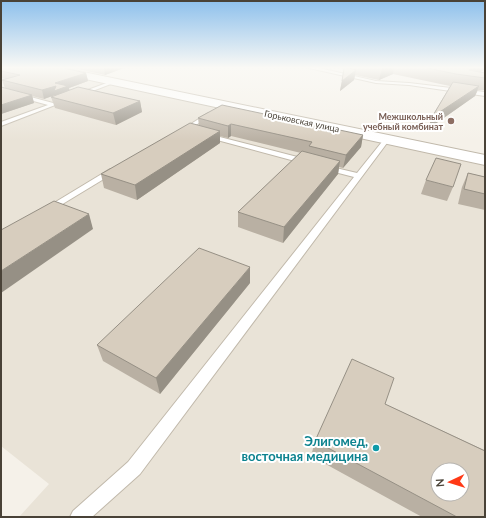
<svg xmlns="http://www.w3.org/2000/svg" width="486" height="518" font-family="Lato,sans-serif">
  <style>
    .residential { fill: #e9e3d7; fill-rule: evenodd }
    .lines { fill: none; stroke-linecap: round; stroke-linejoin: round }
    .service-casing { stroke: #c1b9ab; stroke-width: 2 }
    .tertiary-casing { stroke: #c1b9ab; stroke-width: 2 }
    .service { fill: #fff; fill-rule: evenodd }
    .tertiary { fill: #fff; fill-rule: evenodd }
    .wall { fill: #b9b0a3 }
    .shaded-wall { fill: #969085 }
    .building { fill: #d7cdbe; stroke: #969085; fill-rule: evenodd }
    .education-dot { fill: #8d6e63; stroke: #fff; stroke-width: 1.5 }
    .culture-dot { fill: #0f9aa8; stroke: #fff; stroke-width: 1.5 }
    .labels { text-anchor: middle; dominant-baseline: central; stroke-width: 4; stroke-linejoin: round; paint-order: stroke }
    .far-education-label { font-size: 9px; font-weight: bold; fill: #785e54; stroke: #fff; text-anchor: end }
    .far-street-label { font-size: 9px; fill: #494237; stroke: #fff }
    .near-culture-label { font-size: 13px; font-weight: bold; fill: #0d838f; stroke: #fff; text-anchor: end }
  </style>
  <rect width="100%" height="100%" fill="#f5f1e9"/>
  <path class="residential" d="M1,68H48L485,160V517H19L49,484L1,446ZM438,470H462V494H438Z"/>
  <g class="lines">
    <g class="service-casing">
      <g id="service">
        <polygon points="309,68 319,68 376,81 409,83 485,92 485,96 409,85 376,83"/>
        <polygon points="112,81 116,82 82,95 77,94"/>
        <polygon points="1,89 53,103 65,98 68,100 1,126 1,122 48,105 1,92"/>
        <polygon points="208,113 213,114 185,132 180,131"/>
        <polygon points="208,134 309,160 310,162 306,164 206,137 206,135"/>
        <polygon points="385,138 390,139 140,474 92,517 70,517 73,511 128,462 354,177 323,169 323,165 357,173"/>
        <polygon points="110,169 116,169 117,171 51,211 48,212 44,209"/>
      </g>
    </g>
    <g class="tertiary-casing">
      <polygon id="tertiary" points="43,68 64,68 485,155 485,165 48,71"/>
    </g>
    <use href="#service" class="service"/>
    <use href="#tertiary" class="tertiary"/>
  </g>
  <g class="wall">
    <polygon points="1,68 86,73 88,81 69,88 69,90 140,101 142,112 116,125 55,108 51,97 55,95 44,99 32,96 34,103 1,114 1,87 5,88 2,80 5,79 1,78"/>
    <polygon points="73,68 124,68 105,75"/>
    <polygon points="344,68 485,68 485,69 480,72 485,73 485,90 478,90 475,96 428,129 432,117 450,86 393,74 379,80 355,75 354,80 340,91"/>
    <polygon points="198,118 363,135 361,147 343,168 339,167 338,174 283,243 238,227 238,212 301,153 231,136 228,138 220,136 220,143 137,200 104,188 101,174 199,126"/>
    <polygon points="468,173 485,177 485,210 458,204 462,187"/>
    <polygon points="426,180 453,187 447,201 421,194"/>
    <polygon points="250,283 160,394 103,361 97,345"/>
    <polygon points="385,404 484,450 485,440 485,517 422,517 311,456 315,441"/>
  </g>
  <g class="shaded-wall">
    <polygon points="104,68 124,68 105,75"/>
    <polygon points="382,68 394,68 393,74 379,80"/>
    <polygon points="472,68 485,68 485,69 474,76 469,70"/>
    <polygon points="356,70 354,80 340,91 342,81"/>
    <polygon points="86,73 88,81 69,88 71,95 56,99 55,95 44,99 42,90 55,83"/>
    <polygon points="479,86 475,96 428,129 432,117"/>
    <polygon points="32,95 34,103 1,114 1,105"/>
    <polygon points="140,101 142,112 116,125 113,113"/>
    <polygon points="231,124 231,136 228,138 228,126"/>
    <polygon points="220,131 220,143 137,200 135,185"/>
    <polygon points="363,135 361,147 343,168 346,155"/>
    <polygon points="340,161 338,174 283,243 284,227"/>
    <polygon points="89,214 93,229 1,293 1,271"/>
    <polygon points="250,267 250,283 160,394 156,378"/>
  </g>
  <g class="building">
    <polygon points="1,68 64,68 86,73 55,83 68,86 54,91 56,86 42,90 2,80 20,75 1,71"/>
    <polygon points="344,68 349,68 356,70 342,81"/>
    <polygon points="427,68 472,68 469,70 485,73 485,78 456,74"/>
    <polygon points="453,82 479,86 432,117"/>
    <polygon points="1,87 32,95 1,105"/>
    <polygon points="78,87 140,101 113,113 51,97"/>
    <polygon points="222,105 363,135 346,155 309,146 312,142 231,124 228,126 198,118"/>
    <polygon points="190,123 220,131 135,185 101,174"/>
    <polygon points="302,151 340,161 284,227 238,212"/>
    <polygon points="436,158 461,164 453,187 426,180"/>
    <polygon points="468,173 485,177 485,194 464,189"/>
    <polygon points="54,201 89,214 1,271 1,230"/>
    <polygon points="199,248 250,267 156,378 97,345"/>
    <path d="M352,359L394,378L385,404L485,451V517H457L315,441ZM438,470H462V494H438Z"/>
  </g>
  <linearGradient id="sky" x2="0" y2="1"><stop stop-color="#8dc0ec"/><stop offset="0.48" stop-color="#faf9f5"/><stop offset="1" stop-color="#faf9f5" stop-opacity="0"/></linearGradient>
  <rect width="486" height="141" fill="url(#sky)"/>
  <circle class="education-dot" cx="451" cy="121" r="4"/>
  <circle class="culture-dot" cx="376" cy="448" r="4"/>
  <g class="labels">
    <g class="far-education-label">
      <text x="443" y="116">Межшкольный<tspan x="443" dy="10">учебный комбинат</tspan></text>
    </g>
    <g class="far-street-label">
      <text transform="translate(302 121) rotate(12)">Горьковская улица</text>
    </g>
    <g class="near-culture-label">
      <text x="368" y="441">Элигомед,<tspan x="368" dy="15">восточная медицина</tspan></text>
    </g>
  </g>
  <rect width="486" height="518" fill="none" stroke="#494237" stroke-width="4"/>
  <g transform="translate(450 482) rotate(266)"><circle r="19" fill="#ffffff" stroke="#b6b3af"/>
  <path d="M0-3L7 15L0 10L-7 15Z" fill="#ff3916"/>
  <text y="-6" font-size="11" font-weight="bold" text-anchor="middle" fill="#494237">N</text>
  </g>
</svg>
